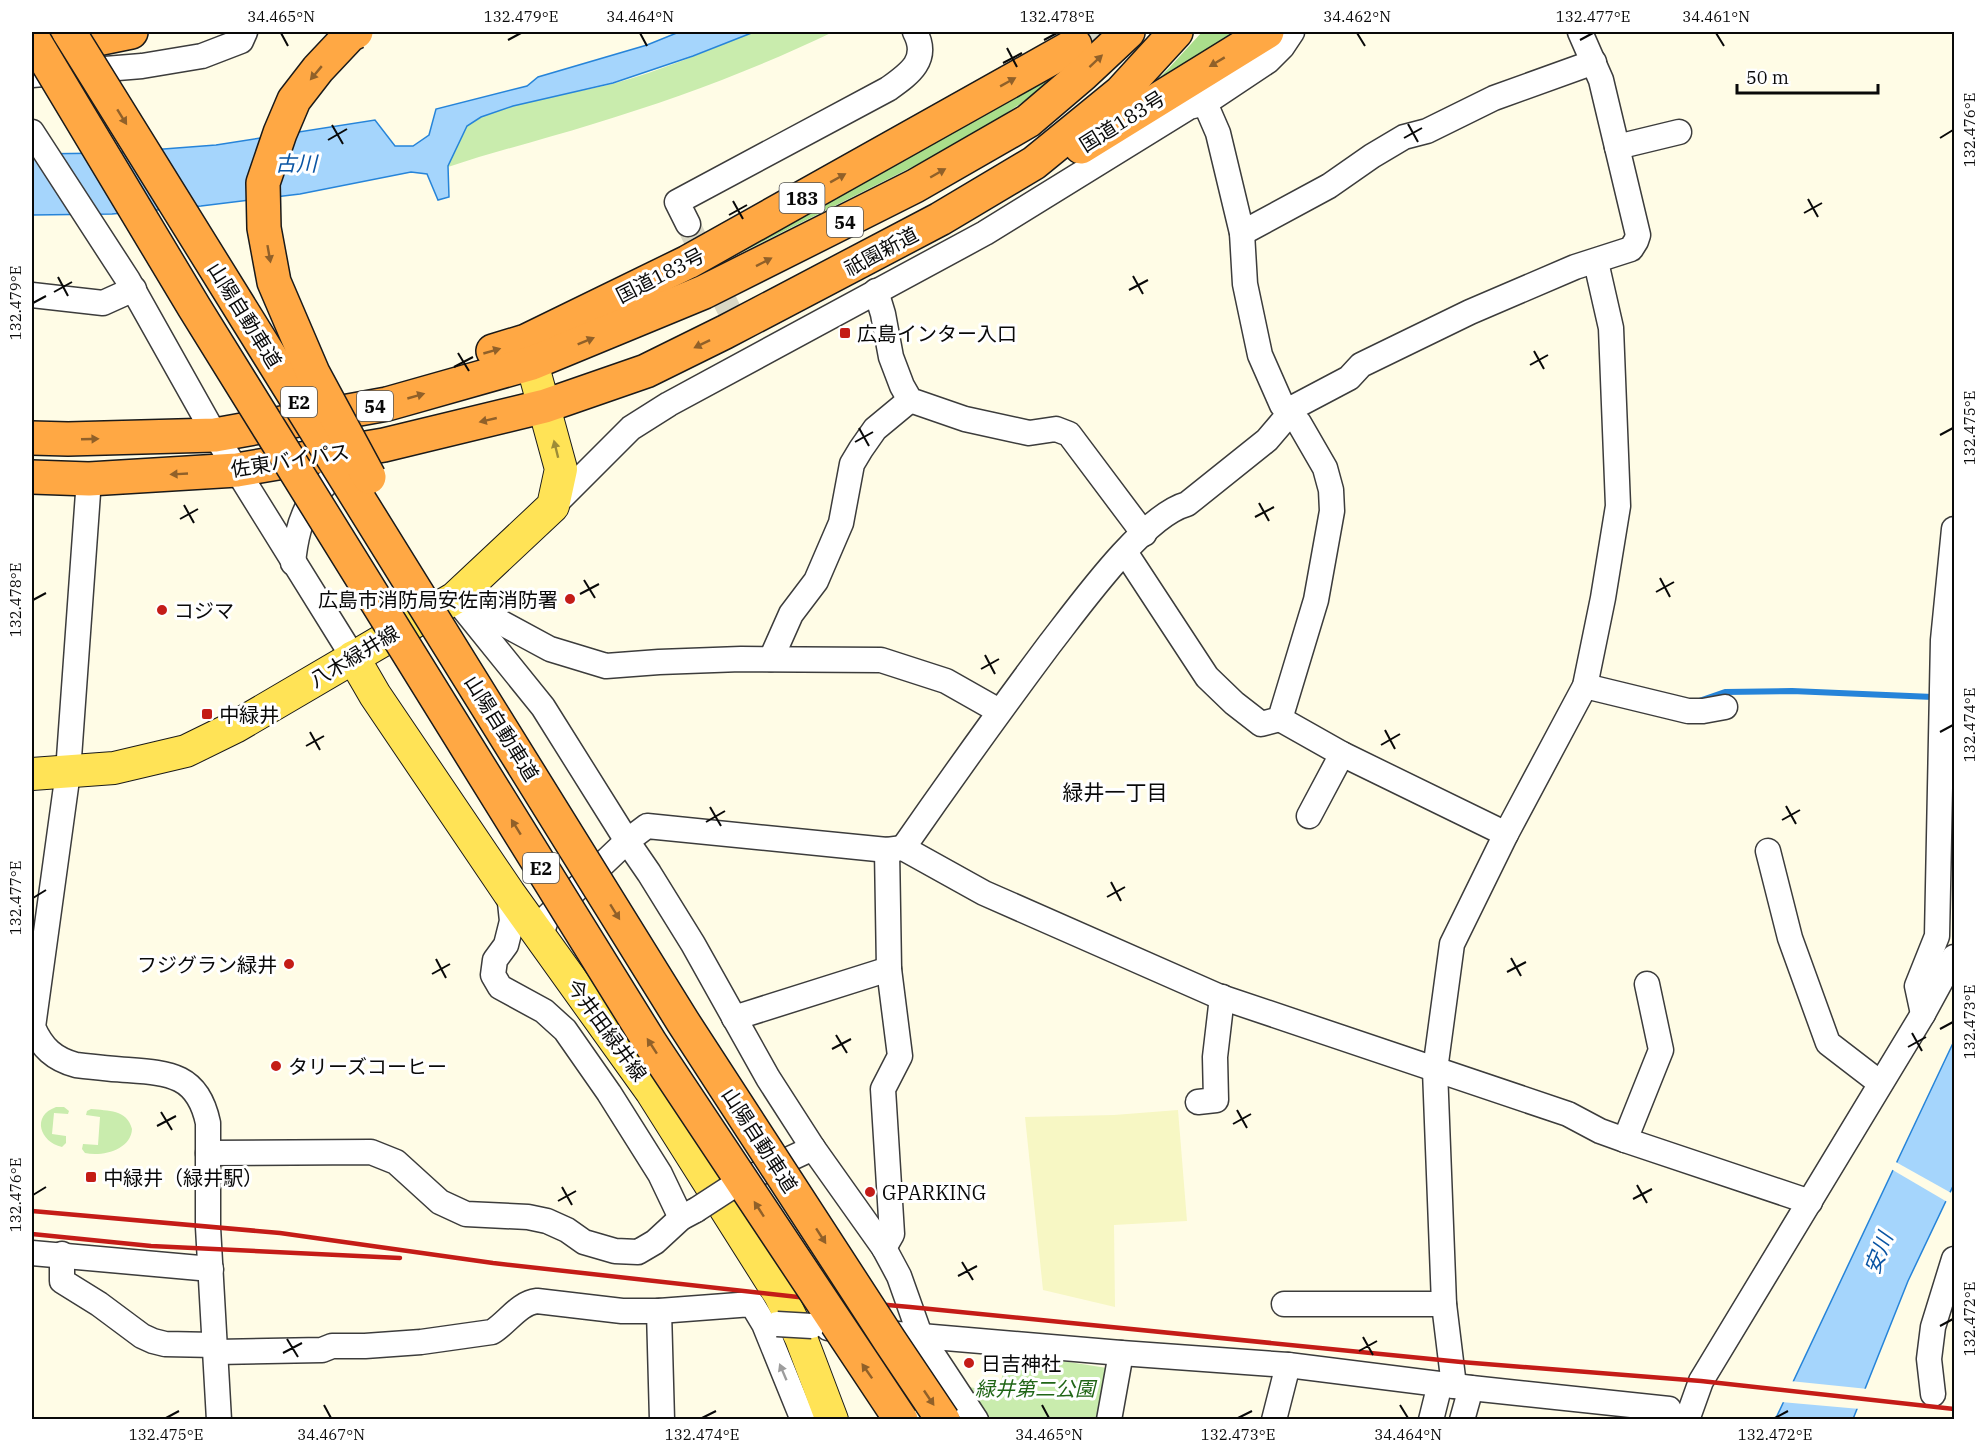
<svg xmlns="http://www.w3.org/2000/svg" width="1986" height="1451" font-family="'IBM Plex Serif','Noto Sans JP',serif">
  <style>
    .farmland { fill: #f7f7c4 }
    .green { fill: #c9ecad }
    .forest { fill: #aade8b }
    .water { fill: #a5d5fc; stroke: #2684d9; stroke-width: 1.5 }
    .pier { fill: #fffce6 }
    .lines { fill: none; stroke-linecap: round; stroke-linejoin: round }
    .stream { stroke: #2684d9; stroke-width: 6 }
    .minor-tunnel { stroke: #dad8c5; stroke-width: 24; stroke-dasharray: 24 12; stroke-linecap: butt }
    .highway-tunnel { stroke: #dad8c5; stroke-width: 33; stroke-dasharray: 33 16; stroke-linecap: butt }
    .minor-casing { stroke: #3c3c3c; stroke-width: 27 }
    .major-casing { stroke: #1a1a1a; stroke-width: 34 }
    .highway-casing { stroke: #1a1a1a; stroke-width: 36 }
    .minor { stroke: #fff; stroke-width: 24 }
    .major { stroke: #ffe356; stroke-width: 32 }
    .highway { stroke: #ffa844; stroke-width: 33 }
    .rail { stroke: #c41c17; stroke-width: 4.5 }
    .minor-bridge-casing { stroke: #3c3c3c; stroke-width: 27; stroke-linecap: butt }
    .highway-bridge-casing { stroke: #1a1a1a; stroke-width: 36; stroke-linecap: butt }
    .minor-bridge { stroke: #fff; stroke-width: 24 }
    .highway-bridge { stroke: #ffa844; stroke-width: 33 }
    .oneway { fill: #906029 }
    .oneway2 { fill: #9d8c37 }
    .oneway3 { fill: #9d9d9d }
    .ticks { fill: none; stroke: #090909; stroke-width: 2 }
    .poi-dot { fill: #c41c17; stroke: #fff; stroke-width: 2 }
    .labels { text-anchor: middle; dominant-baseline: central; stroke-width: 6; stroke-linejoin: round; paint-order: stroke }
    .shield { fill: #fff; stroke: #535353; stroke-width: 1.5 }
    .shield-label { font-size: 18px; font-weight: bold; fill: #090909 }
    .street-label { font-size: 20px; fill: #090909; stroke: #fff }
    .poi-label { font-size: 20px; fill: #090909; stroke: #fff; text-anchor: start }
    .park-label { font-size: 20px; font-style: italic; fill: #206516; stroke: #fff }
    .water-label { font-size: 21px; font-style: italic; fill: #0a55a4; stroke: #fff }
    .neighbourhood-label { font-size: 21px; fill: #090909; stroke: #fff }
    .neatline { fill: none; stroke: #090909; stroke-width: 2 }
    .ticks-label { font-size: 15px; text-anchor: middle; fill: #090909 }
  </style>
  <rect width="100%" height="100%" fill="#fffce6"/>
  <polygon class="farmland" points="1178,1110 1187,1221 1114,1225 1115,1307 1043,1290 1025,1117 1114,1115"/>
  <g class="green">
    <path d="M754,32H833C756,69 675,99 593,124C545,139 496,151 448,167C453,156 460,133 468,125C488,105 581,92 612,84C661,71 708,50 754,32Z"/>
    <path d="M56,1107H64L69,1111L68,1114L54,1113L52,1134L66,1136V1143L62,1147C40,1142 31,1116 56,1107Z"/>
    <path d="M91,1109C108,1111 127,1109 132,1129C131,1150 102,1157 85,1153L82,1149L83,1144L98,1145L100,1117L86,1115L87,1111Z"/>
    <polygon points="1005,1352 1107,1368 1098,1419 982,1419 959,1385 1000,1393"/>
  </g>
  <g class="forest">
    <polygon points="1202,32 1241,32 1142,95 1169,68"/>
    <path d="M1073,63C1035,96 993,123 950,148L663,292Z"/>
  </g>
  <g class="water">
    <polygon points="679,32 754,32 693,56 613,83 513,106 481,117 467,126 448,166 449,197 438,200 427,174 411,172 300,194 201,206 112,214 32,215 32,154 111,153 216,145 375,120 395,146 413,146 429,135 436,109 527,86 538,77 647,45"/>
    <polygon points="1954,1041 1954,1184 1908,1281 1853,1419 1775,1420"/>
  </g>
  <g class="pier">
    <polygon points="1894,1161 1953,1194 1949,1203 1891,1169"/>
    <polygon points="1790,1381 1868,1389 1860,1409 1781,1402"/>
  </g>
  <g class="lines">
    <polyline class="stream" points="1699,701 1725,692 1792,691 1933,697 1934,694"/>
    <polyline class="minor-tunnel" points="688,224 744,341"/>
    <polyline class="highway-tunnel" points="1075,45 1103,32"/>
    <g class="minor-casing">
      <g id="minor">
        <polyline points="32,75 142,66 202,56 241,41 245,32"/>
        <polyline points="32,132 128,280 215,435 353,657"/>
        <polyline points="1617,147 1679,132"/>
        <path d="M688,224L677,202L888,89C909,74 930,60 915,32"/>
        <polyline points="1242,233 1329,186 1372,156 1404,137 1427,131 1494,98 1594,62"/>
        <polyline points="876,291 883,314 891,357 902,386 910,400 965,419 1029,433 1056,429 1069,434 1144,534"/>
        <polyline points="32,295 103,303 134,289"/>
        <path d="M89,479L68,772L33,1027C42,1048 54,1059 76,1065C93,1067 110,1069 128,1070C170,1073 198,1075 208,1123V1227L219,1420"/>
        <polyline points="553,506 631,428 669,404 985,233 1189,107 1205,103 1268,61 1282,47 1292,32"/>
        <polyline points="1125,552 1207,677 1234,703 1261,724 1280,719 1316,600 1332,511 1331,490 1325,468 1299,423 1282,405 1260,355 1245,284 1242,233 1218,133 1205,103"/>
        <path d="M293,563C298,512 311,492 352,462"/>
        <polyline points="455,598 543,707 627,841 649,873 693,944 768,1078 813,1148 884,1248 899,1276 920,1335 976,1420"/>
        <polyline points="465,603 550,649 606,666 659,662 741,659 881,660 946,681 999,711"/>
        <polyline points="771,659 791,614 816,581 841,523 852,464 861,449 875,429 910,400"/>
        <polyline points="1585,686 1688,711 1703,711 1725,707"/>
        <polyline points="1280,719 1342,754 1506,834"/>
        <polyline points="1309,816 1342,754"/>
        <path d="M903,848C951,779 999,712 1049,645C1078,608 1143,516 1187,504L1267,440L1296,406L1349,378L1361,365L1470,312L1575,267L1631,249L1636,241L1638,235L1601,80L1580,32"/>
        <polyline points="1768,851 1790,938 1828,1043 1880,1083"/>
        <polyline points="509,893 512,921 506,945 495,960 493,975 500,987 544,1011 565,1030 609,1093 660,1174 681,1218"/>
        <polyline points="540,938 547,917 627,841 647,826 887,850 903,848 984,893 1218,996 1568,1114 1600,1131 1625,1140 1810,1202"/>
        <polyline points="1923,1014 1917,986 1937,936 1943,640 1954,529"/>
        <polyline points="734,1018 889,969"/>
        <polyline points="1198,1102 1216,1100 1215,1057 1222,997"/>
        <polyline points="1625,1140 1661,1050 1647,984"/>
        <polyline points="208,1153 371,1152 396,1162 440,1202 466,1214 528,1217 547,1221 567,1230 584,1242 615,1251 638,1252 655,1242 681,1218 696,1210"/>
        <polyline points="736,1184 813,1148"/>
        <polyline points="884,1248 892,1234 883,1089 900,1056 889,969 887,850"/>
        <polyline points="32,1253 211,1269"/>
        <polyline points="62,1254 62,1281 99,1304 142,1336 153,1341 165,1344 215,1345"/>
        <polyline points="1284,1304 1444,1304"/>
        <polyline points="659,1311 662,1420"/>
        <polyline points="828,1328 1121,1353 1288,1365 1471,1388 1669,1409 1665,1420"/>
        <path d="M216,1352L322,1350L332,1346H365L421,1342L492,1332C507,1323 519,1303 537,1301L622,1311H659L752,1304L764,1324L803,1420"/>
        <polyline points="1454,1386 1444,1304 1435,1070 1452,944 1506,834 1585,686 1603,598 1618,506 1611,328 1596,262"/>
        <polyline points="1933,1394 1929,1359 1933,1327 1954,1259"/>
        <polyline points="1109,1420 1121,1353"/>
        <polyline points="1274,1420 1288,1365"/>
        <polyline points="1431,1420 1440,1384"/>
        <polyline points="1462,1420 1471,1388"/>
        <polyline points="1687,1420 1701,1381 1923,1014 1954,957"/>
      </g>
    </g>
    <g class="major-casing">
      <g id="major">
        <polyline points="353,657 375,695 509,893 651,1091 780,1295 801,1338 832,1420"/>
        <polyline points="32,774 114,768 186,751 235,727 455,598 553,506 561,469 526,341"/>
      </g>
    </g>
    <g class="highway-casing">
      <g id="highway">
        <polyline points="50,43 87,41 131,32"/>
        <polyline points="1081,147 1267,32"/>
        <polyline points="493,351 526,341 688,262 1075,45"/>
        <polyline points="32,438 68,439 215,435 387,404 532,363 704,292 915,186 1028,121 1082,75 1128,32"/>
        <polyline points="32,477 89,479 237,470 384,445 545,406 646,371 725,332 940,219 1034,163 1121,92 1176,32"/>
      </g>
    </g>
    <use href="#minor" class="minor"/>
    <use href="#major" class="major"/>
    <use href="#highway" class="highway"/>
    <g class="rail">
      <polyline points="32,1211 280,1233 493,1263 798,1297 910,1307 1461,1362 1701,1381 1954,1409"/>
      <polyline points="32,1234 151,1246 400,1258"/>
    </g>
    <g class="minor-bridge-casing">
      <g id="minor-bridge">
        <polyline points="696,1210 736,1184"/>
        <polyline points="777,1324 812,1326"/>
      </g>
    </g>
    <g class="highway-bridge-casing">
      <g id="highway-bridge">
        <polyline points="69,32 683,1022 890,1341 943,1420"/>
        <polyline points="356,32 350,35 318,69 294,100 280,133 263,183 264,228 274,282 313,373 369,477"/>
        <polyline points="32,37 194,307 651,1044 901,1420"/>
      </g>
    </g>
    <use href="#minor-bridge" class="minor-bridge"/>
    <use href="#highway-bridge" class="highway-bridge"/>
  </g>
  <defs><path id="oneway-solid" d="M-6-.8H1V-3.2L6.5 0L1 3.2V.8H-6Z" transform="scale(1.5)"/></defs>
  <g class="oneway">
    <use href="#oneway-solid" transform="translate(1096 61) rotate(-43)"/>
    <use href="#oneway-solid" transform="translate(1217 62) rotate(149)"/>
    <use href="#oneway-solid" transform="translate(316 73) rotate(130)"/>
    <use href="#oneway-solid" transform="translate(1008 82) rotate(-29)"/>
    <use href="#oneway-solid" transform="translate(122 117) rotate(58)"/>
    <use href="#oneway-solid" transform="translate(938 173) rotate(-30)"/>
    <use href="#oneway-solid" transform="translate(838 178) rotate(-29)"/>
    <use href="#oneway-solid" transform="translate(269 254) rotate(80)"/>
    <use href="#oneway-solid" transform="translate(764 262) rotate(-27)"/>
    <use href="#oneway-solid" transform="translate(586 341) rotate(-22)"/>
    <use href="#oneway-solid" transform="translate(702 344) rotate(154)"/>
    <use href="#oneway-solid" transform="translate(492 351) rotate(-16)"/>
    <use href="#oneway-solid" transform="translate(416 396) rotate(-16)"/>
    <use href="#oneway-solid" transform="translate(488 420) rotate(167)"/>
    <use href="#oneway-solid" transform="translate(90 439) rotate(-2)"/>
    <use href="#oneway-solid" transform="translate(179 474) rotate(177)"/>
    <use href="#oneway-solid" transform="translate(516 827) rotate(-122)"/>
    <use href="#oneway-solid" transform="translate(615 912) rotate(58)"/>
    <use href="#oneway-solid" transform="translate(652 1046) rotate(-123)"/>
    <use href="#oneway-solid" transform="translate(759 1209) rotate(-123)"/>
    <use href="#oneway-solid" transform="translate(821 1236) rotate(57)"/>
    <use href="#oneway-solid" transform="translate(867 1371) rotate(-125)"/>
    <use href="#oneway-solid" transform="translate(929 1398) rotate(56)"/>
  </g>
  <use class="oneway2" href="#oneway-solid" transform="translate(556 449) rotate(-104)"/>
  <use class="oneway3" href="#oneway-solid" transform="translate(783 1372) rotate(-113)"/>
  <path class="ticks" d="M281,33L288,46M640,33L647,46M1357,33L1365,46M1716,33L1724,46M508,40L521,33M1044,40L1057,33M1580,40L1593,33M1007,48L1017,67M1003,63L1022,53M1408,124L1418,142M332,125L343,144M1404,138L1422,128M1940,138L1953,130M328,140L347,129M1808,199L1818,217M733,201L743,219M1804,213L1822,203M729,215L747,205M1133,276L1143,294M58,277L68,296M1129,290L1148,280M54,292L72,282M33,303L46,296M1534,351L1544,369M458,353L469,371M1530,365L1548,355M454,367L473,357M859,428L869,446M1940,435L1953,428M855,442L873,432M1259,503L1269,521M184,505L194,523M1255,517L1274,507M180,519L198,509M1660,578L1670,597M584,580L595,598M1656,592L1674,582M580,594L599,584M33,600L46,593M985,655L995,674M981,669L999,659M1385,730L1395,749M310,732L320,750M1940,732L1953,725M1381,745L1400,734M306,746L324,736M1786,806L1796,824M710,807L721,826M1782,820L1800,810M706,822L725,811M1111,882L1121,901M1107,897L1125,887M33,898L46,890M1511,958L1521,976M436,959L446,978M1507,972L1526,962M432,974L450,964M1940,1029L1953,1022M1912,1033L1922,1051M836,1035L847,1053M1908,1047L1926,1037M832,1049L851,1039M1237,1110L1247,1128M161,1112L172,1130M1233,1124L1251,1114M157,1126L176,1116M1637,1185L1647,1203M562,1187L572,1205M33,1195L46,1187M1633,1199L1652,1189M558,1201L576,1191M962,1262L973,1280M958,1276L977,1266M1940,1326L1953,1319M1363,1337L1373,1355M287,1339L298,1357M1359,1351L1377,1341M283,1353L302,1343M324,1405L331,1418M1042,1405L1049,1418M1400,1405L1408,1418M166,1418L179,1411M702,1418L716,1411M1238,1418L1252,1411M1775,1418L1788,1411"/>
  <g class="poi-dot">
    <rect x="839" y="327" width="12" height="12" rx="3"/>
    <circle cx="570" cy="599" r="6"/>
    <circle cx="162" cy="610" r="6"/>
    <rect x="201" y="708" width="12" height="12" rx="3"/>
    <circle cx="289" cy="964" r="6"/>
    <circle cx="276" cy="1066" r="6"/>
    <rect x="85" y="1171" width="12" height="12" rx="3"/>
    <circle cx="870" cy="1192" r="6"/>
    <circle cx="969" cy="1363" r="6"/>
  </g>
  <g class="labels">
    <g class="shield">
      <rect x="779.5" y="183" width="45" height="30" rx="4.5"/>
      <rect x="827" y="207" width="36" height="30" rx="4.5"/>
      <rect x="281" y="387" width="36" height="30" rx="4.5"/>
      <rect x="357" y="391" width="36" height="30" rx="4.5"/>
      <rect x="523" y="853" width="36" height="30" rx="4.5"/>
    </g>
    <g class="shield-label">
      <text x="802" y="198">183</text>
      <text x="845" y="222">54</text>
      <text x="299" y="402">E2</text>
      <text x="375" y="406">54</text>
      <text x="541" y="868">E2</text>
    </g>
    <g class="street-label">
      <text transform="translate(1122 121) rotate(-32)">国道183号</text>
      <text transform="translate(881 251) rotate(-28)">祇園新道</text>
      <text transform="translate(660 275) rotate(-27)">国道183号</text>
      <text transform="translate(245 315) rotate(58)">山陽自動車道</text>
      <text transform="translate(290 460) rotate(-9)">佐東バイパス</text>
      <text transform="translate(354 656) rotate(-31)">八木緑井線</text>
      <text transform="translate(502 728) rotate(58)">山陽自動車道</text>
      <text transform="translate(607 1030) rotate(54)">今井田緑井線</text>
      <text transform="translate(760 1140) rotate(57)">山陽自動車道</text>
    </g>
    <g class="poi-label">
      <text x="857" y="333">広島インター入口</text>
      <text x="558" y="599" text-anchor="end">広島市消防局安佐南消防署</text>
      <text x="174" y="610">コジマ</text>
      <text x="219" y="714">中緑井</text>
      <text x="277" y="964" text-anchor="end">フジグラン緑井</text>
      <text x="288" y="1066">タリーズコーヒー</text>
      <text x="103" y="1177">中緑井（緑井駅）</text>
      <text x="882" y="1192">GPARKING</text>
      <text x="981" y="1363">日吉神社</text>
    </g>
    <g class="park-label">
      <text x="1035" y="1388">緑井第二公園</text>
    </g>
    <g class="water-label">
      <text x="296" y="163">古川</text>
      <text transform="translate(1878 1253) rotate(-69)">安川</text>
    </g>
    <g class="neighbourhood-label">
      <text x="1115" y="792">緑井一丁目</text>
    </g>
  </g>
  <rect width="1986" height="1451" fill="none" stroke="#ffffff" stroke-width="66"/>
  <path d="M1737 84v9h141v-9" fill="none" stroke="#090909" stroke-width="3"/>
  <text x="1746" y="84" font-size="18" fill="#090909" stroke="#ffffff" stroke-width="4.5" paint-order="stroke">50 m</text>
  <rect x="33" y="33" width="1920" height="1385" class="neatline"/>
  <g class="ticks-label">
    <text x="281" y="22">34.465°N</text>
    <text x="521" y="22">132.479°E</text>
    <text x="640" y="22">34.464°N</text>
    <text x="1057" y="22">132.478°E</text>
    <text x="1357" y="22">34.462°N</text>
    <text x="1593" y="22">132.477°E</text>
    <text x="1716" y="22">34.461°N</text>
    <text transform="translate(1970 130) rotate(-90)" y="5">132.476°E</text>
    <text transform="translate(16 303) rotate(-90)" y="5">132.479°E</text>
    <text transform="translate(1970 428) rotate(-90)" y="5">132.475°E</text>
    <text transform="translate(16 600) rotate(-90)" y="5">132.478°E</text>
    <text transform="translate(1970 725) rotate(-90)" y="5">132.474°E</text>
    <text transform="translate(16 898) rotate(-90)" y="5">132.477°E</text>
    <text transform="translate(1970 1022) rotate(-90)" y="5">132.473°E</text>
    <text transform="translate(16 1195) rotate(-90)" y="5">132.476°E</text>
    <text transform="translate(1970 1319) rotate(-90)" y="5">132.472°E</text>
    <text x="166" y="1440">132.475°E</text>
    <text x="331" y="1440">34.467°N</text>
    <text x="702" y="1440">132.474°E</text>
    <text x="1049" y="1440">34.465°N</text>
    <text x="1238" y="1440">132.473°E</text>
    <text x="1408" y="1440">34.464°N</text>
    <text x="1775" y="1440">132.472°E</text>
  </g>
</svg>
